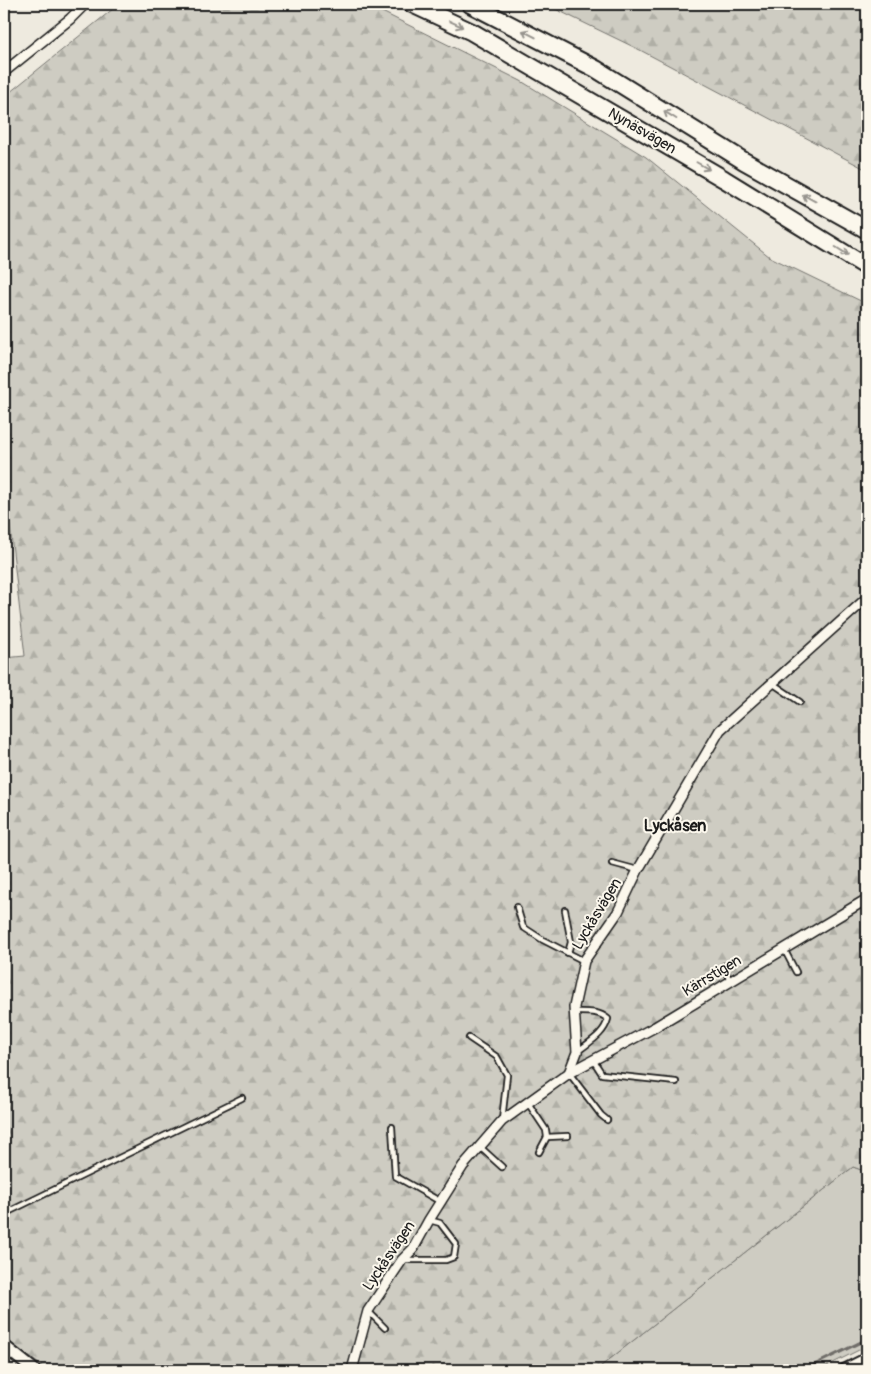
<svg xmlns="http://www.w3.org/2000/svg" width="871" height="1374" font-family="Pangolin,sans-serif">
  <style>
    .green { fill: #ceccc2; stroke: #75746f }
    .forest { fill: url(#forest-firs); stroke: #75746f }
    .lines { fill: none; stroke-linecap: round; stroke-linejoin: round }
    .stream { stroke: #6f6d69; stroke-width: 3 }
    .service-casing { stroke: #1c1c1c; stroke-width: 8 }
    .minor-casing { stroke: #1c1c1c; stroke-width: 12 }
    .tertiary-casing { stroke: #1c1c1c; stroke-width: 15 }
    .motorway-casing { stroke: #1c1c1c; stroke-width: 20 }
    .service { stroke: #fbf7ec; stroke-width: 4.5 }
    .minor { stroke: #fbf7ec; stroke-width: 9 }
    .tertiary { stroke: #fbf7ec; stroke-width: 11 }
    .motorway { stroke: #fbf7ec; stroke-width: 16 }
    .oneway { stroke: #97948e }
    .labels { text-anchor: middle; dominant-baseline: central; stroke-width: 4; stroke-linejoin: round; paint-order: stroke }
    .street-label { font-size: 15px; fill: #1c1c1c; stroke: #fbf7ec }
    .neighbourhood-label { font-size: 16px; font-weight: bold; fill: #1c1c1c; stroke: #fbf7ec }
  </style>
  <defs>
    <pattern id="forest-firs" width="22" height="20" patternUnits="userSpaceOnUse" patternTransform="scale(1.25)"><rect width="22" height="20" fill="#ceccc2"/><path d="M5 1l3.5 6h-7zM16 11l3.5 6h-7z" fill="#b0afa6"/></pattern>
  </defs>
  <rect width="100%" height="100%" fill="#eeeadf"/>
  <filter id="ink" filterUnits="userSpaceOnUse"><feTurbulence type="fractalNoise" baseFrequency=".02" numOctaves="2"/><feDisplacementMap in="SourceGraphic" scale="10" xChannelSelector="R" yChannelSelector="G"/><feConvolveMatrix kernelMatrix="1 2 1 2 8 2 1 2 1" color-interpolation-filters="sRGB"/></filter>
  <g filter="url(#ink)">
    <polygon class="green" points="853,1167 867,1172 867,1346 819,1370 596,1370"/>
    <g class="forest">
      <polygon points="119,4 366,4 521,81 646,157 770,257 867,304 867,1172 853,1167 596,1370 47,1370 11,1343 4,1335 4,658 25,656 4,474 4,97"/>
      <polygon points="545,4 867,4 867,170 640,50"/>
    </g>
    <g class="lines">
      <polyline class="stream" points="804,1370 867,1339"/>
      <g class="service-casing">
        <g id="service">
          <polyline points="772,683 800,702"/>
          <polyline points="612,863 638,870"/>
          <polyline points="517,907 523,927 543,940 584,961"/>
          <polyline points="565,910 571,942 568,953"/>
          <polyline points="784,949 796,972"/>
          <polyline points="724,966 730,982"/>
          <path d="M575,1012C587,1012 599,1011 608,1019C604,1035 589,1042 577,1052"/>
          <polyline points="469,1038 497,1057 507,1075 502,1120"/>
          <polyline points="593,1060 602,1074 676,1082"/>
          <polyline points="569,1073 601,1115 607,1120"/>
          <polyline points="528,1103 546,1130 547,1137 539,1152"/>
          <polyline points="392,1127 395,1176 441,1202"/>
          <polyline points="547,1137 568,1136"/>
          <polyline points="480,1147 502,1167"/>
          <polyline points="4,1214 242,1098"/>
          <polyline points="404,1260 446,1260 454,1257 456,1244 440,1223 429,1220"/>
          <polyline points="368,1311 385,1328"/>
        </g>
      </g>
      <g class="minor-casing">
        <g id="minor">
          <polyline points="4,72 70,19 85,4"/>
          <polyline points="569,1073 577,1052 574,1007 584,961 618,912 638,870 720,730 867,598"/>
          <polyline points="352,1370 368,1311 402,1260 413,1249 429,1220 463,1166 502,1121 569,1073 655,1027 867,899"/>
        </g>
      </g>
      <g class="tertiary-casing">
        <g id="tertiary">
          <polyline points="4,1346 34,1370"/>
          <polyline points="845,1370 867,1359"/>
        </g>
      </g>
      <g class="motorway-casing">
        <g id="motorway">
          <polyline points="412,4 472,32 724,179 867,267"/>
          <polyline points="470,4 596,69 744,161 867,230"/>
        </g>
      </g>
      <use href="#service" class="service"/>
      <use href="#minor" class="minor"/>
      <use href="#tertiary" class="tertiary"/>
      <use href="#motorway" class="motorway"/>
    </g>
    <defs><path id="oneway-shaft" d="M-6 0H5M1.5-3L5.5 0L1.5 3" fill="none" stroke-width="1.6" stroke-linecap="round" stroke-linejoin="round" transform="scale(1.25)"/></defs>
    <g class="oneway">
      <use href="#oneway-shaft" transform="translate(456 24) rotate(25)"/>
      <use href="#oneway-shaft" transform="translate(529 34) rotate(-153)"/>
      <use href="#oneway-shaft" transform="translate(670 115) rotate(-148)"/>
      <use href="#oneway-shaft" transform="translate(703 166) rotate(30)"/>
      <use href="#oneway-shaft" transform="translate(809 198) rotate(-151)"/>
      <use href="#oneway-shaft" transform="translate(842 251) rotate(32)"/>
    </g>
  </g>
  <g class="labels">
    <g class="street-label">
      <text transform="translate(642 131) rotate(30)">Nynäsvägen</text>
      <text transform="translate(597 914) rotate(-59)">Lyckåsvägen</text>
      <text transform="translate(712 976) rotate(-31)">Kärrstigen</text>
      <text transform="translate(389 1256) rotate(-56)">Lyckåsvägen</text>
    </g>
    <g class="neighbourhood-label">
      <text x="675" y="826">Lyckåsen</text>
    </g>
  </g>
  <rect width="871" height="1374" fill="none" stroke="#fbf7ec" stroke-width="20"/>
  <rect x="10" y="10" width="851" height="1354" fill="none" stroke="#1c1c1c" stroke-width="2" filter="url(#ink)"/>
</svg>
